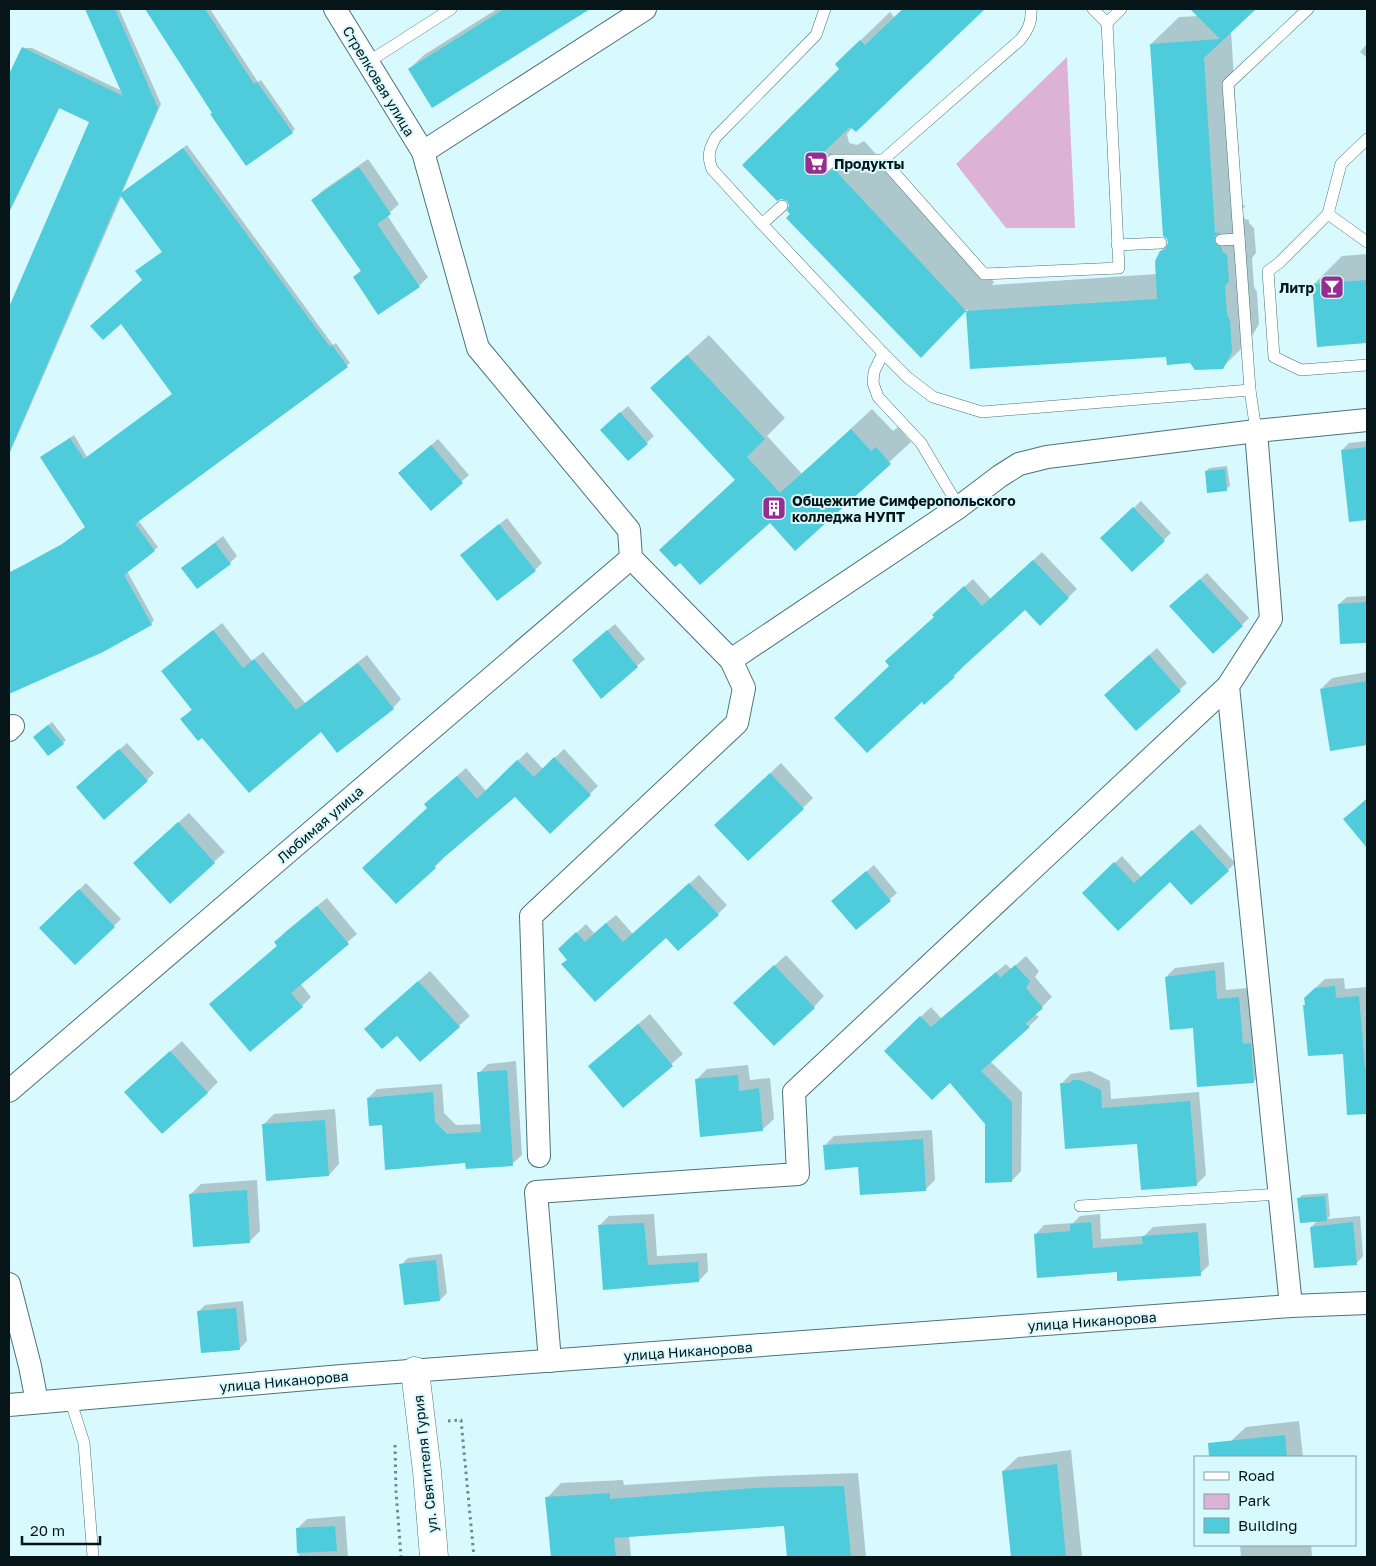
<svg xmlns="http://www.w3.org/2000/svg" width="1376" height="1566" font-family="'Golos Text',sans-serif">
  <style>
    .green { fill: #dcb2d7 }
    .shadow { fill: #0003 }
    .building { fill: #4eccdc }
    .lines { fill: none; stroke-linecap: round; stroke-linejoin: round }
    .lane-casing { stroke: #4b7378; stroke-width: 12 }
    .street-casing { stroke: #4b7378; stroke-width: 24 }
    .secondary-casing { stroke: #4b7378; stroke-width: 29 }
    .path { stroke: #6f888b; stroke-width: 3; stroke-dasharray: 2.5 4; stroke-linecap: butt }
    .lane { stroke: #fff; stroke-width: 11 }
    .street { stroke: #fff; stroke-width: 22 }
    .secondary { stroke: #fff; stroke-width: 28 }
    .labels { text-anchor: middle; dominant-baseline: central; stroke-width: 4; stroke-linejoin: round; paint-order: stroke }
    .street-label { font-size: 14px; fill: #061618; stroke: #d8faff }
    .poi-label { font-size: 14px; font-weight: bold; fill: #061618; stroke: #d8faff; text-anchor: start }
  </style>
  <rect width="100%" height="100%" fill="#d8faff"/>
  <polygon class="green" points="1067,57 1075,228 1006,228 956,164"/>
  <g class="shadow">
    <polygon points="87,9 119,9 161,104 122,193 187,145 333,345 336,343 350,363 138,520 158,547 127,571 154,620 151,624 102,651 9,692 9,572 58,550 86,527 41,457 74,435 87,457 173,394 140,268 163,251 122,195 9,455 9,310 91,121 60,107 9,213 9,77 21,51 25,48 32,48 122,91"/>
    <polygon points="147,9 210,9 258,82 261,80 295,129 292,132 213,113"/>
    <polygon points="497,9 587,9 433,106 409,69 424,55"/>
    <polygon points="903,9 983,9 856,130 853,127 847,134 849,143 857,145 864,141 994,282 992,285 1157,274 1161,251 1170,243 1151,44 1179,17 1199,16 1192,9 1254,9 1231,31 1242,206 1246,205 1240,213 1245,219 1249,220 1249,223 1254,228 1256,253 1252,258 1254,287 1257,292 1259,324 1250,340 1222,368 1191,362 1168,355 971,368 968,309 921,356 791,214 840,69 836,64 890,12 894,17"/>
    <polygon points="1367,44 1367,58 1360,52"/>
    <polygon points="368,159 399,204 387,215 428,277 419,286 354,277 362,270 313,200 322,191"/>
    <polygon points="1367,254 1367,342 1318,346 1313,285 1342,256"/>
    <polygon points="709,335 785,418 767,436 802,474 872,409 893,431 898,427 911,442 795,549 770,521 680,561 660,550 736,479 673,368"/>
    <polygon points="628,406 654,436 628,460 609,423"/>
    <polygon points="438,439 469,475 431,509 400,473"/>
    <polygon points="1367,441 1367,519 1350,521 1342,450 1349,443"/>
    <polygon points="1227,466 1230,486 1226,489 1206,472 1209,468"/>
    <polygon points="1141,501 1171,533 1132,570 1102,538"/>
    <polygon points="507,518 542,563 535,570 462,555"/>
    <polygon points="223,536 237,556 230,563 182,568"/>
    <polygon points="1042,552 1077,589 1040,624 1025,609 961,667 962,668 954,676 925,703 891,665 936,617 942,607 973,579 991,599"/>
    <polygon points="1207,573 1249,618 1242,625 1178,599"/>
    <polygon points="1367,596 1367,642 1342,643 1339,604 1347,597"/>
    <polygon points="222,623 252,661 263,652 305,703 367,655 401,699 393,708 321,730 202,736 182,719 192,709 163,671"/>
    <polygon points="615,624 645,659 601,697 581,653"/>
    <polygon points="1157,648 1187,683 1136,729 1113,688"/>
    <polygon points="1367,672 1367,743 1331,749 1321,689 1332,678"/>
    <polygon points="52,722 66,740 63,743 37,734"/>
    <polygon points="127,743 154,773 147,780 85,780"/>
    <polygon points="564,749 598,786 551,832 515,795 442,857 443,859 435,867 396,903 434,796 466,768 486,791 527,752 543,769"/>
    <polygon points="781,763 813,798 803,808 727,814"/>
    <polygon points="1367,798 1367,846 1345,819"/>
    <polygon points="189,813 225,852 214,862 145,852"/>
    <polygon points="1200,824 1235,863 1228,870 1084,893 1122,856 1141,877"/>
    <polygon points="874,865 897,893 856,928 840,894"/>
    <polygon points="699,875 727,905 718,914 666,936 568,959 569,940 586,924 594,933 616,915 633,934"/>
    <polygon points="86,883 121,919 75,964 40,928"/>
    <polygon points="327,898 357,934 300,983 311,997 302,1006 211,1004 278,945 276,942 285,932"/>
    <polygon points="786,955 824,996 814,1007 746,992"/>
    <polygon points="1026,956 1039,971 1035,977 1052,997 1035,1014 1039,1017 990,1061 1022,1092 1021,1171 1012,1181 986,1123 950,1081 886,1051 931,1007 941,1018 1006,964 1011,969"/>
    <polygon points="1224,962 1226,990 1248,988 1252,1035 1260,1035 1262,1073 1253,1082 1194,1026 1166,977 1175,968"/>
    <polygon points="430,971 470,1016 459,1026 397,1034 376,1018"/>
    <polygon points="1344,978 1345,989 1367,987 1367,1112 1349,1114 1344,1052 1312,991 1325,979"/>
    <polygon points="650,1014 683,1054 623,1106 601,1056"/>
    <polygon points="182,1041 218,1082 207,1093 137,1081"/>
    <polygon points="516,1061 522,1155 512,1164 467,1162 383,1123 368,1098 377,1089 442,1084 444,1113 456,1125 482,1124 479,1073 488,1064"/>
    <polygon points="748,1065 750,1080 770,1078 774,1119 763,1129 696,1080 707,1069"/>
    <polygon points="1090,1071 1110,1081 1111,1099 1199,1092 1206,1175 1197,1184 1138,1143 1061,1084 1071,1074"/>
    <polygon points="335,1109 339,1164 329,1175 263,1125 274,1114"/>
    <polygon points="932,1130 935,1180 925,1190 860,1165 824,1146 834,1136"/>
    <polygon points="257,1180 260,1231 249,1242 191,1194 201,1184"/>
    <polygon points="1328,1193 1330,1216 1327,1219 1360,1216 1363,1256 1356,1264 1311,1227 1318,1220 1298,1199 1302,1195"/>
    <polygon points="654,1214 657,1256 707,1253 708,1271 699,1281 604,1288 599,1226 609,1216"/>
    <polygon points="1100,1214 1101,1239 1144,1236 1153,1227 1206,1223 1209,1265 1200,1274 1118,1271 1035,1235 1044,1225 1073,1223 1080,1216"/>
    <polygon points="442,1254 447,1293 440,1300 401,1265 408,1258"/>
    <polygon points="243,1301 247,1341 240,1348 198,1312 205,1305"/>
    <polygon points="1299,1421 1303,1457 1232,1457 1231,1441 1246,1427"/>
    <polygon points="1071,1450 1082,1557 1013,1557 1003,1471 1018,1457"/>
    <polygon points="858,1473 866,1557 788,1557 786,1525 629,1535 631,1557 552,1557 547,1498 561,1483 623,1480 624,1485 769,1476"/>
    <polygon points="345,1516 348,1557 299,1557 297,1529 307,1519"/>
    <polygon points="1240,1545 1311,1545 1312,1557 1241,1557"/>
  </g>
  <g class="building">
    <polygon points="85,9 115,9 158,108 121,193 183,148 330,347 332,345 348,367 135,524 155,551 124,575 152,625 103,652 9,694 9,573 62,544 85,527 40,457 70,438 84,459 172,394 121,324 103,340 90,326 142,280 135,271 162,252 120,195 9,453 9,307 89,122 59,108 9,212 9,74 22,47 123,96"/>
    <polygon points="145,9 205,9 254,84 257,82 293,133 246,166 210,114 212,113"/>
    <polygon points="504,9 590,9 432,108 408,69"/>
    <polygon points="903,9 985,9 856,132 850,127 821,155 824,158 819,163 819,167 824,173 828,173 834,169 966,311 921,358 786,218 790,214 787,211 789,205 787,201 781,199 777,201 742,165 839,69 835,64 860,40 865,45"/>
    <polygon points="1190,9 1256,9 1204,58 1215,233 1221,232 1215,236 1214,241 1217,246 1222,247 1222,251 1227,255 1229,281 1225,286 1227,315 1230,320 1232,352 1223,369 1195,370 1190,363 1167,365 1166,357 970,369 966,311 1157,299 1155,261 1160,251 1165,249 1168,243 1167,239 1163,236 1150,44 1220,39"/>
    <polygon points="359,167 391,214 377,224 420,287 378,315 353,277 361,271 311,200"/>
    <polygon points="1367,280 1367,343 1317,347 1312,284"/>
    <polygon points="687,355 765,439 747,457 780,493 851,429 871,451 876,447 891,464 795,551 770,523 700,585 680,563 675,567 659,550 735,480 650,388"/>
    <polygon points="620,412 648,444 628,461 600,430"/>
    <polygon points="431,445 463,483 431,511 398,473"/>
    <polygon points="1367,447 1367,520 1349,522 1341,450"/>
    <polygon points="1225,469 1227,491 1207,493 1205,471"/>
    <polygon points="1133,507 1165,541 1132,572 1100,538"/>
    <polygon points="499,524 536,571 497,601 460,555"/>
    <polygon points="215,543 231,564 197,589 181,568"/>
    <polygon points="1033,560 1069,598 1040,626 1025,610 953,676 955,677 924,705 922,702 867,753 834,718 889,666 885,661 934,617 932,615 964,586 982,606"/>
    <polygon points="1200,579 1243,626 1213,654 1169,606"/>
    <polygon points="1367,602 1367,643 1340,644 1338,604"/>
    <polygon points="213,630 243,668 254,659 296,710 358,663 394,709 337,753 321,732 249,793 202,738 198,741 180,719 192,710 161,671"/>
    <polygon points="607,630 638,667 601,699 572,660"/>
    <polygon points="1149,655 1181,691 1136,731 1104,695"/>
    <polygon points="1367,681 1367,745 1330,751 1320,689"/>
    <polygon points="48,725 64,744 48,756 33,737"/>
    <polygon points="119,749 148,781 104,820 76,787"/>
    <polygon points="554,757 591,795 550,834 515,797 434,866 436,868 396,904 362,868 427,808 424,804 457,776 477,799 517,760 534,777"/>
    <polygon points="770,773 804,809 748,861 714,825"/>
    <polygon points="1367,799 1367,848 1343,819"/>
    <polygon points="178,822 215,863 170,904 133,863"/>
    <polygon points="1192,830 1229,871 1191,905 1170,882 1118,931 1082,893 1114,862 1134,883"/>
    <polygon points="866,871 891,901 856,930 831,901"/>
    <polygon points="689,883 719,915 678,951 666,938 595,1002 561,964 567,960 558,949 576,932 585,942 606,923 623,942"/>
    <polygon points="79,889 115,927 75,965 39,928"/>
    <polygon points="317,906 349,944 291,993 303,1007 250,1052 209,1004 277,946 274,942"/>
    <polygon points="774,965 815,1008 774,1046 733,1003"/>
    <polygon points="1015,965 1030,981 1026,988 1043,1008 1025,1024 1030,1027 981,1071 1012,1102 1012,1182 985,1183 985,1124 950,1083 932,1100 884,1051 920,1016 931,1027 996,972 1000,978"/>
    <polygon points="1215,970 1217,999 1239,997 1243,1044 1251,1043 1254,1083 1197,1087 1193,1028 1170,1030 1165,977"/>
    <polygon points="418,981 460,1027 420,1062 397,1036 382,1049 364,1029"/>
    <polygon points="1335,986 1336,998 1359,996 1365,1067 1367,1066 1367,1114 1347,1115 1343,1054 1308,1056 1303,1005 1305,1005 1304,998 1315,988"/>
    <polygon points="638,1024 673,1066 623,1108 588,1066"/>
    <polygon points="170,1051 208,1093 162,1134 124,1092"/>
    <polygon points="507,1070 513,1166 466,1169 465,1163 385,1170 382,1125 369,1126 367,1098 433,1092 435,1122 447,1134 481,1132 477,1072"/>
    <polygon points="738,1075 739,1091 759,1088 763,1131 700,1137 695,1079"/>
    <polygon points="1073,1080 1080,1080 1101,1090 1102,1108 1190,1101 1197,1186 1141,1190 1137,1144 1065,1149 1060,1083 1069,1083"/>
    <polygon points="325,1120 329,1176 266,1181 262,1124"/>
    <polygon points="923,1139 926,1191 860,1195 858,1167 825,1170 823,1145"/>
    <polygon points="247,1190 250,1243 193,1247 189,1194"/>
    <polygon points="1325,1196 1327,1221 1300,1223 1297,1198"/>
    <polygon points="1091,1222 1093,1248 1143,1244 1142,1236 1198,1232 1201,1276 1117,1281 1117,1272 1037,1278 1034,1234 1070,1231 1070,1224"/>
    <polygon points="1353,1222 1357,1265 1314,1268 1310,1227"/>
    <polygon points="644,1223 648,1265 698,1262 699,1282 603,1290 598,1225"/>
    <polygon points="436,1260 440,1301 404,1305 399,1264"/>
    <polygon points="236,1308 240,1350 201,1353 197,1311"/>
    <polygon points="1285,1435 1287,1457 1209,1457 1208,1443"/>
    <polygon points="1057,1464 1066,1557 1011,1557 1002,1471"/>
    <polygon points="844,1486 851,1557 787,1557 784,1526 614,1538 616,1557 551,1557 545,1497 610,1493 610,1499 754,1488"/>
    <polygon points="335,1526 337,1551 297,1553 296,1528"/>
  </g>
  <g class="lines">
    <g class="lane-casing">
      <g id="lane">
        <path d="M1031,9C1032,22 1028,30 1020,40L883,160L984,274L1119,268L1107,23L1093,9"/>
        <polyline points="1107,23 1121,9"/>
        <polyline points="368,62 451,9"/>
        <polyline points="1367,139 1341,164 1328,214 1279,263 1268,271 1274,357 1301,370 1367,365"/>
        <polyline points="826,166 833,160 883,160"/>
        <polyline points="782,206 762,224 883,353 908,378 933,397 982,412 1250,390 1256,431"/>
        <polyline points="1328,214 1367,242"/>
        <path d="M762,224L712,169C707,156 709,149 716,137L816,35L825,9"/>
        <polyline points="1221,240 1239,239"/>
        <polyline points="1117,245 1161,243"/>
        <polyline points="883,353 874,372 873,383 878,397 921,443 959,507"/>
        <polyline points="1250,390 1228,84 1308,9"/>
        <polyline points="1080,1206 1279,1194"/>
        <polyline points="70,1399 84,1443 93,1557"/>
      </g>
    </g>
    <g class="street-casing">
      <g id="street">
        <polyline points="335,9 423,152 478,348 629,530 631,558 731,660 744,688 737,723 531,916 539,1156"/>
        <polyline points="423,152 645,9"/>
        <polyline points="1256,431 1271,619 1228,686 1291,1306"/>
        <polyline points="731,660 959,507 1000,476 1019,464 1047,457 1256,431 1367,420"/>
        <polyline points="9,730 13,726"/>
        <polyline points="9,1091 631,558"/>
        <polyline points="9,1284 30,1366 37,1402"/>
        <polyline points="550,1361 536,1192 798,1174 794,1092 1228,686"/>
        <polyline points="9,1405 342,1376 1291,1306 1367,1303"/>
      </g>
    </g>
    <g class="secondary-casing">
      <polyline id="secondary" points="415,1371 427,1471 434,1557"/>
    </g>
    <g class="path">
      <polyline points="448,1421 461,1420 474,1557"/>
      <polyline points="395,1445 396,1491 401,1557"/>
    </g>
    <use href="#lane" class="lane"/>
    <use href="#street" class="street"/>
    <use href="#secondary" class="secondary"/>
  </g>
  <defs>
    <g id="supermarket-square" transform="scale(1.25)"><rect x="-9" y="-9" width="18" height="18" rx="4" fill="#972d90" stroke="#d8faff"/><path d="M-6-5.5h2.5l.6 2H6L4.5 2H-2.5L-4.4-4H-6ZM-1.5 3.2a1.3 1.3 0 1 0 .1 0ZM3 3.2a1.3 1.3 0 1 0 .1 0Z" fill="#fff"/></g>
    <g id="bar-square" transform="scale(1.25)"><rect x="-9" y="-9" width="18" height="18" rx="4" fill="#972d90" stroke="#d8faff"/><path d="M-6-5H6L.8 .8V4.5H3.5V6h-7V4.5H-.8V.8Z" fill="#fff"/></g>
    <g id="building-square" transform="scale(1.25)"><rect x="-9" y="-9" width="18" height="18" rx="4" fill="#972d90" stroke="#d8faff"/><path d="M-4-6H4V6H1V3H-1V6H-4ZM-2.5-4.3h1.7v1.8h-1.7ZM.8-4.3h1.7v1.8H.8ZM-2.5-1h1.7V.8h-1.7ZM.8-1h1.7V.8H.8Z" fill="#fff"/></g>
  </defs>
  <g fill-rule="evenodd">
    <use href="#supermarket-square" x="816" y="163"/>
    <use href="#bar-square" x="1332" y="287"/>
    <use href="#building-square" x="774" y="508"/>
  </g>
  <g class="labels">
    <g class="street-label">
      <text transform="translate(379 81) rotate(59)">Стрелковая улица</text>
      <text transform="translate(320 824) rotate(-41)">Любимая улица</text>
      <text transform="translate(1092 1321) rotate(-4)">улица Никанорова</text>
      <text transform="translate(688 1351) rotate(-4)">улица Никанорова</text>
      <text transform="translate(284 1381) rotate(-5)">улица Никанорова</text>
      <text transform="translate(425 1464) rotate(-96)">ул. Святителя Гурия</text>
    </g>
    <g class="poi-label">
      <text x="834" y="163">Продукты</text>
      <text x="1314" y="287" text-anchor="end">Литр</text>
      <text x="792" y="500">Общежитие Симферопольского<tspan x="792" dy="16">колледжа НУПТ</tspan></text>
    </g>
  </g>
  <rect width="1376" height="1566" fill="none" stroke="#061618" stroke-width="20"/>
  <rect x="1194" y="1456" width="162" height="90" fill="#d8faff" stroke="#849fa3"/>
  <rect x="1204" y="1472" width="25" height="8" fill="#ffffff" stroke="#849fa3"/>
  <text x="1238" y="1481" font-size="15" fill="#061618">Road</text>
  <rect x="1204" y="1494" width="25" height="15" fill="#dcb2d7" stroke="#849fa3"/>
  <text x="1238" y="1506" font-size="15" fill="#061618">Park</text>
  <rect x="1204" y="1518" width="25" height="15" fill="#4eccdc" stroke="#849fa3"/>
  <text x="1238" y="1531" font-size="15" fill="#061618">Building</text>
  <path d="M22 1536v8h78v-8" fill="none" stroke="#061618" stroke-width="2.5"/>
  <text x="30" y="1536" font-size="15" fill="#061618" stroke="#d8faff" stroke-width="4" paint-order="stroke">20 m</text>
</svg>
